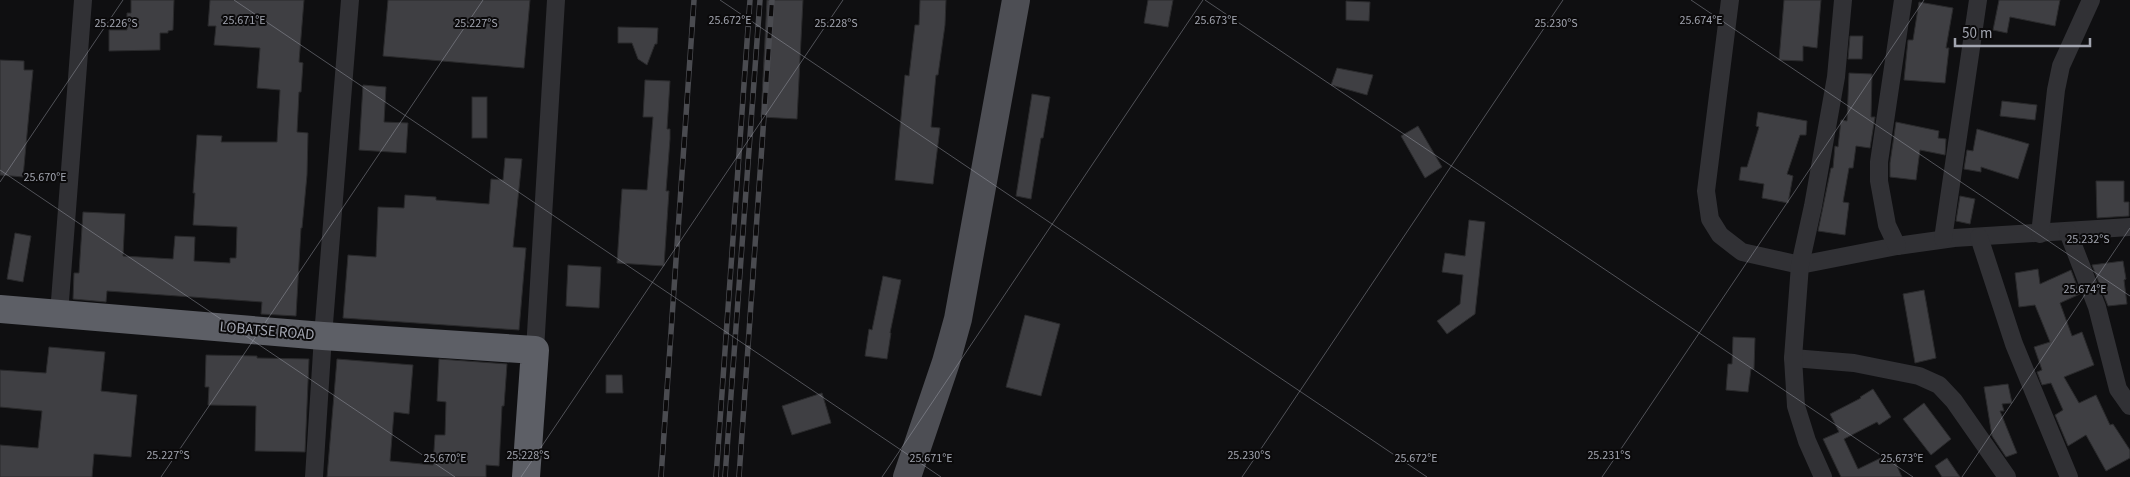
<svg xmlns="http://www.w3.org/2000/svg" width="2130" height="477" font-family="'Source Sans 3',sans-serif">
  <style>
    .building { fill: #3f3f43; stroke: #2a2a2c }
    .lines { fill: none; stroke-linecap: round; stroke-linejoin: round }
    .street { stroke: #313135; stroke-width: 18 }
    .primary { stroke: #4d4e54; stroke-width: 28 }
    .highway { stroke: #5d5f66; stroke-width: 28 }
    .rail-casing { stroke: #4a4b50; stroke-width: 5.5 }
    .rail { stroke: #0b0a0b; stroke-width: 4; stroke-dasharray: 11; stroke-linecap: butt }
    .ticks { fill: none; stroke: #a2a5b0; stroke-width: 1; stroke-opacity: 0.45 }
    .labels { text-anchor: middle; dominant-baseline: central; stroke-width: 4; stroke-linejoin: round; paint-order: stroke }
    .street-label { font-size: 15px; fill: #a2a5b0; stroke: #0b0a0b }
    .ticks-label { font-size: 12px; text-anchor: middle; fill: #a2a5b0; stroke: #0b0a0b; stroke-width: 4; stroke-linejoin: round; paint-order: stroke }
  </style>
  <rect width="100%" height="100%" fill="#0f0f11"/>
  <g class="building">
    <polygon points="131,0 174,0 173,30 168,31 168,33 160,33 160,50 109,51 109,30 127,30 127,13 131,13"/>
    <polygon points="210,0 304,0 299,62 303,63 301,92 299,92 297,132 308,133 307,175 302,228 301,228 296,316 261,314 262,302 107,291 106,302 73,299 74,273 79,273 83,212 125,214 123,256 173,259 175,236 195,237 194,261 230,263 230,258 236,258 237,227 193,225 195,193 193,193 197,135 222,136 221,142 277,142 280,90 257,88 260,48 214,45 216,26 208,26"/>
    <polygon points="388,0 530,0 524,68 383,56"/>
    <polygon points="767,0 803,0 797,119 761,117"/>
    <polygon points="920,0 946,0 945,25 938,75 936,75 931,127 940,128 933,184 895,180 905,75 909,76 915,25 919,25"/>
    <polygon points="1148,0 1173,0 1168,27 1144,23"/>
    <polygon points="1784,0 1821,0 1817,48 1803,46 1803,61 1779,60"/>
    <polygon points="1999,0 2060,0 2055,26 2010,17 2007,33 1993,30"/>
    <polygon points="1346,1 1370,2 1369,21 1346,20"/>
    <polygon points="1919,2 1953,8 1946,48 1949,48 1945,83 1904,80 1908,40 1913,40"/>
    <polygon points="618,27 658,28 657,44 655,44 647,65 638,59 632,43 618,43"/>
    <polygon points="1850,36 1863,36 1862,59 1848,59"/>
    <polygon points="0,60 24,61 24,70 33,70 23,177 0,175"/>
    <polygon points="1337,68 1373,75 1367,95 1331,85"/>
    <polygon points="1849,73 1872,74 1871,117 1875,117 1870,148 1856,146 1853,168 1849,168 1843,202 1849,203 1845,235 1818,231 1831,168 1833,168 1835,146 1838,147 1841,120 1847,121"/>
    <polygon points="645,80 670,81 667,129 670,129 670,139 666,191 669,191 664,266 617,263 622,189 647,190 653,117 643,117"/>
    <polygon points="363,85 386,87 384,122 408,123 406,153 359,150"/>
    <polygon points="1032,94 1050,97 1043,138 1041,138 1031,199 1016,196"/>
    <rect x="472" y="97" width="15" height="41"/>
    <polygon points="2002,101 2037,105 2035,120 2000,116"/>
    <polygon points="1758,112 1807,121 1806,135 1800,135 1787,174 1793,176 1788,203 1762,198 1764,184 1739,180 1741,167 1747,167 1759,127 1756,126"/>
    <polygon points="1896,122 1939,131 1938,138 1946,139 1945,155 1920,150 1916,180 1890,177 1890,163"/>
    <polygon points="1418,126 1442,167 1425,178 1401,136"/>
    <polygon points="1977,129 2029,144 2018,179 1981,167 1981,172 1964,169 1967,150 1973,151"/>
    <polygon points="505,158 522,159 513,247 526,248 519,330 343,318 348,255 376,257 378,207 404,208 405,195 436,197 436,200 489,204 491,179 503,180"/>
    <polygon points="2096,181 2124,181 2124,202 2129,202 2129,216 2097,218"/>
    <polygon points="1960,196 1975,199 1970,224 1956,221"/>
    <polygon points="1469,220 1485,222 1475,314 1447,334 1437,321 1460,304 1463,275 1442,272 1445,253 1465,256"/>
    <polygon points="15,233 31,236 23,282 7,279"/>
    <polygon points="2123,261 2126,279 2124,280 2127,304 2108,306 2092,265"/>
    <polygon points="568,265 601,267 599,308 566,306"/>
    <polygon points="2038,269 2040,284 2071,270 2080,294 2060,303 2072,336 2082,332 2094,365 2064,377 2079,403 2096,395 2110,425 2113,424 2130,450 2130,458 2106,471 2086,435 2068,446 2055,415 2063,410 2051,383 2042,385 2037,372 2042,370 2034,347 2050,342 2035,305 2019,307 2015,273"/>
    <polygon points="883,276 901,280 890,333 891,333 887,359 865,356 869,329 872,330"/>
    <polygon points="1924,290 1936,358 1915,363 1903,294"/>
    <polygon points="1025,315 1060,324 1041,396 1006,387"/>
    <polygon points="1733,337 1755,338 1754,369 1751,369 1748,392 1726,390 1728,364 1732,364"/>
    <polygon points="49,347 105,352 101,391 137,395 131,457 94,454 92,477 0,477 0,445 38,448 42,411 0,407 0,370 46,373"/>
    <polygon points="206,355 257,356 257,358 309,359 305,452 255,451 256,406 208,405 209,387 205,387"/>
    <polygon points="337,359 413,365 409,414 394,412 390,461 433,465 435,435 445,435 446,402 437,401 439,359 507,364 504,406 502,406 499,466 486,465 486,477 327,477"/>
    <polygon points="606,375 622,375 623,393 606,393"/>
    <polygon points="2008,384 2012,403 2002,404 2004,411 2000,411 2017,453 2006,457 1992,436 1984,387"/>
    <polygon points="1873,389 1891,417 1879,425 1877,422 1844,439 1858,469 1891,453 1902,477 1841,477 1823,439 1839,432 1830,414 1861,398 1860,397"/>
    <polygon points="822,393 831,423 792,435 782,406"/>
    <polygon points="1924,403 1951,439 1931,455 1903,419"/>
    <polygon points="1947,458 1960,477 1942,477 1935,466"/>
  </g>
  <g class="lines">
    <g class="street">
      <polyline points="1730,0 1706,191 1710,219 1720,235 1742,252 1800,265 1897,246 1954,238 2130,227"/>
      <polyline points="2068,232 2097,307 2118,389 2130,406"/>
      <polyline points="2040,234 2056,90 2061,66 2091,0"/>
      <polyline points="1979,237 2014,344 2069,477"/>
      <polyline points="1943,239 1978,0"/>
      <polyline points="1897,246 1887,225 1879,181 1879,162 1903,0"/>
      <polyline points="59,314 83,0"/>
      <polyline points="535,350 556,0"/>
      <polyline points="1793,358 1854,363 1919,376 1939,385 1954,401 2007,477"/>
      <polyline points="314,477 323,336 350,0"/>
      <polyline points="1823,477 1807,441 1796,406 1793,358 1800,265 1813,206 1836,77 1843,0"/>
    </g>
    <polyline class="primary" points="907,477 946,362 958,319 1016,0"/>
    <polyline class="highway" points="0,309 323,336 535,350 526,477"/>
    <g class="rail-casing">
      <g id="rail">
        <polyline points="661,477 694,0"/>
        <polyline points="716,477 750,0"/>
        <polyline points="725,477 760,0"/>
        <polyline points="739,477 772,0"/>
      </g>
    </g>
    <use href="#rail" class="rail"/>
  </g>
  <path class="ticks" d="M234,0L941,477M720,0L1427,477M1205,0L1913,477M1691,0L2130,296M0,170L455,477M0,182L123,0M161,477L483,0M521,477L843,0M882,477L1203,0M1242,477L1563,0M1602,477L1924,0M1962,477L2130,228"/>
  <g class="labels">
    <g class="street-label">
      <text transform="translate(267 331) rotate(5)">LOBATSE ROAD</text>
    </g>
  </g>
  <g class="ticks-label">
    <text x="244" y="24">25.671°E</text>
    <text x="730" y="24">25.672°E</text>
    <text x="1216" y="24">25.673°E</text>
    <text x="1701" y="24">25.674°E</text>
    <text x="116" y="27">25.226°S</text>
    <text x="476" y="27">25.227°S</text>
    <text x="836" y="27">25.228°S</text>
    <text x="1556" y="27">25.230°S</text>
    <text x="45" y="181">25.670°E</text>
    <text x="2088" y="243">25.232°S</text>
    <text x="2085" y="293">25.674°E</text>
    <text x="168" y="459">25.227°S</text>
    <text x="528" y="459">25.228°S</text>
    <text x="1249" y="459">25.230°S</text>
    <text x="1609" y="459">25.231°S</text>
    <text x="445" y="462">25.670°E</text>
    <text x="931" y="462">25.671°E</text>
    <text x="1416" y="462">25.672°E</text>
    <text x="1902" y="462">25.673°E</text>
  </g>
  <path d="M1955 38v8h135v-8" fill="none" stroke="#a2a5b0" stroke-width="2.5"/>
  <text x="1962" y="38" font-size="15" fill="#a2a5b0" stroke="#0b0a0b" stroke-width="4" paint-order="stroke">50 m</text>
</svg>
